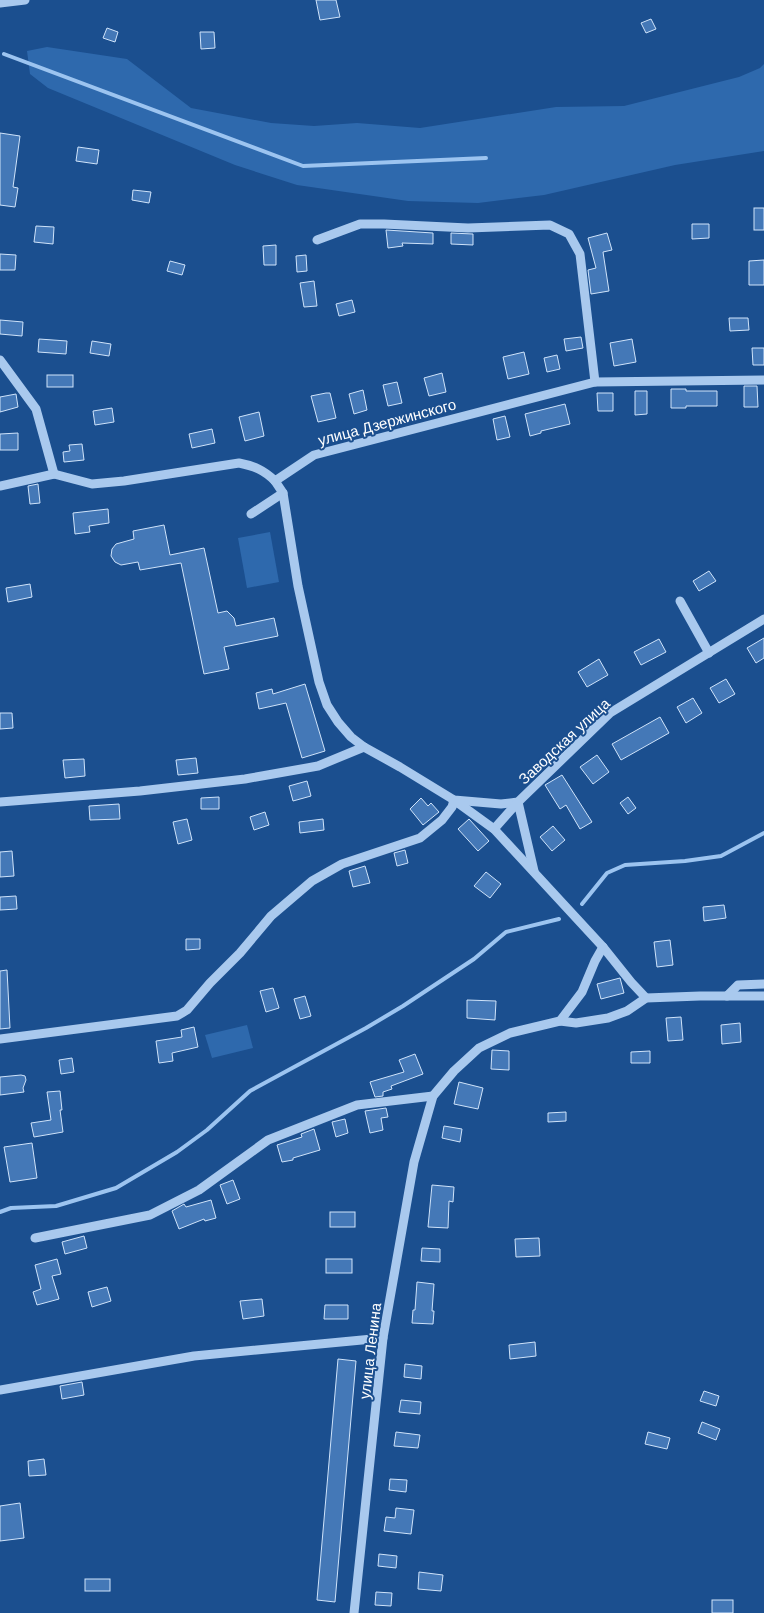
<svg xmlns="http://www.w3.org/2000/svg" width="764" height="1613" font-family="Arial,sans-serif">
  <style>
    .green { fill: #2e69ad }
    .lines { fill: none; stroke-linecap: round; stroke-linejoin: round }
    .stream { stroke: #9cc4f0; stroke-width: 4 }
    .building { fill: #4478b7; stroke: #cfe3fa }
    .minor { stroke: #a9c9ee; stroke-width: 9 }
    .labels { text-anchor: middle; dominant-baseline: central; stroke-width: 4; stroke-linejoin: round; paint-order: stroke }
    .street-label { font-size: 15px; fill: #fff; stroke: #1b4f8f }
  </style>
  <rect width="100%" height="100%" fill="#1b4f8f"/>
  <g class="green">
    <polygon points="47,47 127,59 191,108 271,123 314,126 357,123 420,128 556,107 624,106 739,77 760,68 764,64 764,151 675,165 544,195 478,203 408,201 297,185 235,165 48,88 30,74 27,51"/>
    <polygon points="270,532 279,582 247,588 238,538"/>
    <polygon points="247,1025 253,1048 212,1058 205,1035"/>
  </g>
  <g class="lines">
    <g class="stream">
      <polyline points="4,54 303,166 486,158"/>
      <polyline points="582,904 607,873 625,865 685,861 721,856 764,833"/>
      <polyline points="0,1212 11,1208 56,1206 116,1188 177,1152 207,1130 250,1091 366,1028 403,1006 474,959 506,932 559,919"/>
    </g>
  </g>
  <g class="building">
    <polygon points="316,0 336,0 340,17 320,20"/>
    <polygon points="651,19 656,29 646,33 641,23"/>
    <polygon points="107,28 118,32 115,42 103,38"/>
    <polygon points="200,32 214,32 215,48 201,49"/>
    <polygon points="0,133 20,136 13,187 18,188 15,207 0,205"/>
    <polygon points="78,147 99,150 97,164 76,161"/>
    <polygon points="133,190 151,192 149,203 132,200"/>
    <rect x="754" y="208" width="10" height="22"/>
    <polygon points="692,224 709,224 709,238 692,239"/>
    <polygon points="36,226 54,227 53,244 34,242"/>
    <polygon points="386,230 433,233 433,244 402,243 403,246 388,248"/>
    <polygon points="451,233 473,234 473,245 451,244"/>
    <polygon points="607,233 612,250 603,252 609,291 591,294 588,270 596,268 588,238"/>
    <polygon points="276,245 276,265 264,265 263,246"/>
    <polygon points="0,254 16,255 15,270 0,270"/>
    <polygon points="306,255 307,271 297,272 296,256"/>
    <polygon points="764,260 764,285 749,285 749,261"/>
    <polygon points="170,261 185,265 182,275 167,271"/>
    <polygon points="314,281 317,306 304,307 300,283"/>
    <polygon points="352,300 355,312 339,316 336,304"/>
    <polygon points="729,318 748,318 749,330 730,331"/>
    <polygon points="0,320 23,322 22,336 0,334"/>
    <polygon points="581,337 583,348 566,351 564,339"/>
    <polygon points="39,339 67,341 66,354 38,352"/>
    <polygon points="632,339 636,362 614,366 610,343"/>
    <polygon points="92,341 111,344 109,356 90,353"/>
    <polygon points="752,348 764,348 764,365 753,365"/>
    <polygon points="524,352 529,374 508,379 503,357"/>
    <polygon points="557,355 560,369 547,372 544,358"/>
    <polygon points="442,373 446,392 429,396 424,378"/>
    <rect x="47" y="375" width="26" height="12"/>
    <polygon points="397,382 402,403 388,406 383,385"/>
    <polygon points="744,386 757,386 758,407 744,407"/>
    <polygon points="671,389 686,389 686,391 717,391 717,406 686,406 686,408 671,408"/>
    <polygon points="363,390 367,410 354,414 349,394"/>
    <polygon points="635,391 647,391 647,414 635,415"/>
    <polygon points="326,393 330,393 336,418 318,422 311,396"/>
    <polygon points="597,393 613,393 613,411 598,411"/>
    <polygon points="16,394 18,407 0,412 0,397"/>
    <polygon points="565,404 570,424 541,431 541,433 530,436 525,414"/>
    <polygon points="112,408 114,422 95,425 93,411"/>
    <polygon points="259,412 264,436 245,441 239,417"/>
    <polygon points="505,416 510,437 497,440 493,419"/>
    <polygon points="212,429 215,443 192,448 189,434"/>
    <polygon points="18,433 18,450 0,450 0,434"/>
    <polygon points="82,444 84,460 64,462 63,452 70,451 69,445"/>
    <polygon points="38,484 40,503 30,504 28,486"/>
    <polygon points="108,509 109,523 89,526 90,532 75,534 73,513"/>
    <polygon points="164,525 170,555 204,548 218,613 227,611 234,618 236,626 274,618 278,636 224,647 229,669 204,674 181,563 140,570 138,562 121,565 115,562 111,556 112,549 116,544 134,539 133,531"/>
    <polygon points="709,571 716,581 699,591 693,581"/>
    <polygon points="30,584 32,597 8,602 6,588"/>
    <polygon points="764,638 764,658 756,663 747,648"/>
    <polygon points="659,639 666,652 641,665 634,652"/>
    <polygon points="599,659 608,675 587,687 578,672"/>
    <polygon points="726,679 735,694 719,703 710,688"/>
    <polygon points="305,684 325,751 302,758 286,703 259,709 256,693 272,689 273,694"/>
    <polygon points="693,698 702,713 686,723 677,707"/>
    <polygon points="0,713 12,713 13,728 0,729"/>
    <polygon points="660,717 669,733 621,760 612,744"/>
    <polygon points="597,755 609,772 593,784 580,767"/>
    <polygon points="196,758 198,773 178,775 176,760"/>
    <polygon points="84,759 85,776 65,778 63,760"/>
    <polygon points="562,775 592,822 580,829 566,805 560,809 545,785"/>
    <polygon points="307,781 311,796 293,801 289,786"/>
    <polygon points="219,797 219,809 201,809 201,798"/>
    <polygon points="628,797 636,808 628,814 620,803"/>
    <polygon points="421,798 428,806 431,803 439,812 423,825 410,809"/>
    <polygon points="119,804 120,819 90,820 89,806"/>
    <polygon points="265,812 269,825 254,830 250,817"/>
    <polygon points="187,819 192,840 178,844 173,822"/>
    <polygon points="323,819 324,830 300,833 299,822"/>
    <polygon points="469,819 489,841 478,851 458,829"/>
    <polygon points="553,826 565,840 552,851 540,837"/>
    <polygon points="405,850 408,863 397,866 394,853"/>
    <polygon points="12,851 14,876 0,877 0,852"/>
    <polygon points="365,866 370,883 353,887 349,871"/>
    <polygon points="486,872 501,884 490,898 474,886"/>
    <polygon points="16,896 17,909 0,910 0,897"/>
    <polygon points="724,905 726,918 704,921 703,907"/>
    <polygon points="186,939 200,939 200,949 186,950"/>
    <polygon points="670,940 673,965 657,967 654,942"/>
    <polygon points="7,970 10,1028 0,1029 0,971"/>
    <polygon points="620,978 624,993 601,999 597,984"/>
    <polygon points="273,988 279,1008 266,1012 260,991"/>
    <polygon points="305,996 311,1016 300,1019 294,999"/>
    <polygon points="467,1000 496,1001 495,1020 467,1018"/>
    <polygon points="681,1017 683,1040 668,1041 666,1018"/>
    <polygon points="740,1023 741,1042 722,1044 721,1025"/>
    <polygon points="194,1027 198,1047 172,1053 173,1061 159,1063 156,1041 182,1037 181,1030"/>
    <polygon points="492,1050 509,1051 509,1070 491,1069"/>
    <polygon points="650,1051 650,1063 631,1063 631,1052"/>
    <polygon points="415,1054 423,1074 391,1086 392,1089 383,1092 383,1096 375,1097 370,1082 404,1072 399,1060"/>
    <polygon points="72,1058 74,1072 61,1074 59,1060"/>
    <polygon points="21,1075 25,1076 26,1080 23,1088 24,1092 0,1095 0,1077"/>
    <polygon points="459,1082 483,1088 478,1109 454,1104"/>
    <polygon points="60,1091 62,1110 60,1110 63,1132 34,1137 31,1123 51,1120 47,1092"/>
    <polygon points="386,1108 388,1117 381,1118 383,1130 370,1133 365,1111"/>
    <polygon points="566,1112 566,1121 548,1122 548,1113"/>
    <polygon points="345,1119 348,1133 336,1137 332,1122"/>
    <polygon points="444,1126 462,1129 460,1142 442,1138"/>
    <polygon points="314,1129 320,1150 293,1158 293,1160 282,1162 277,1145 302,1137 301,1134"/>
    <polygon points="32,1143 37,1178 10,1182 4,1147"/>
    <polygon points="233,1180 240,1199 227,1204 220,1185"/>
    <polygon points="432,1185 454,1187 453,1202 449,1201 448,1228 428,1227"/>
    <polygon points="211,1200 216,1218 205,1221 204,1219 179,1229 172,1211 184,1204 186,1207"/>
    <rect x="330" y="1212" width="25" height="15"/>
    <polygon points="84,1236 87,1248 65,1254 62,1242"/>
    <polygon points="539,1238 540,1256 516,1257 515,1239"/>
    <polygon points="422,1248 440,1249 440,1262 421,1261"/>
    <polygon points="57,1259 61,1274 52,1276 59,1299 37,1305 33,1292 41,1289 35,1265"/>
    <rect x="326" y="1259" width="26" height="14"/>
    <polygon points="417,1282 434,1284 432,1311 434,1311 433,1324 412,1323 413,1310 415,1310"/>
    <polygon points="107,1287 111,1301 92,1307 88,1292"/>
    <polygon points="262,1299 264,1316 243,1319 240,1301"/>
    <polygon points="325,1305 348,1305 348,1319 324,1319"/>
    <polygon points="535,1342 536,1356 510,1359 509,1345"/>
    <polygon points="338,1359 356,1361 335,1602 317,1600"/>
    <polygon points="405,1364 422,1366 421,1379 404,1377"/>
    <polygon points="82,1382 84,1395 62,1399 60,1386"/>
    <polygon points="704,1391 719,1396 716,1406 700,1401"/>
    <polygon points="401,1400 421,1402 420,1414 399,1412"/>
    <polygon points="702,1422 720,1429 716,1440 698,1433"/>
    <polygon points="396,1432 420,1435 418,1448 394,1446"/>
    <polygon points="648,1432 670,1438 667,1449 645,1444"/>
    <polygon points="44,1459 46,1475 29,1476 28,1461"/>
    <polygon points="390,1479 407,1480 406,1492 389,1490"/>
    <polygon points="20,1503 24,1538 0,1541 0,1506"/>
    <polygon points="396,1508 414,1510 411,1534 384,1531 386,1517 395,1518"/>
    <polygon points="379,1554 397,1556 396,1568 378,1566"/>
    <polygon points="419,1572 443,1575 441,1591 418,1589"/>
    <rect x="85" y="1579" width="25" height="12"/>
    <polygon points="376,1592 392,1593 391,1606 375,1605"/>
    <rect x="712" y="1600" width="21" height="13"/>
  </g>
  <g class="lines">
    <g class="minor">
      <polyline points="0,3 25,0"/>
      <polyline points="317,240 360,224 384,224 468,228 550,225 569,234 580,254 595,382"/>
      <polyline points="0,360 36,409 54,474"/>
      <polyline points="275,481 283,493 298,586 319,682 327,705 338,722 351,737 364,747 400,767 454,800 501,804 518,802 610,713 764,619"/>
      <path d="M0,486L54,474L92,484L124,481L239,463C254,466 264,470 275,481L314,455L595,382L764,380"/>
      <polyline points="251,514 283,493"/>
      <polyline points="680,601 709,653"/>
      <polyline points="0,802 140,791 245,779 318,766 364,747"/>
      <polyline points="494,829 518,802 534,871"/>
      <polyline points="727,996 738,985 764,984"/>
      <polyline points="560,1021 582,992 595,961 603,947"/>
      <polyline points="0,1039 177,1016 187,1010 210,983 240,953 271,916 312,881 342,864 420,838 442,820 452,807 454,800 494,829 603,947 631,982 646,998"/>
      <polyline points="35,1238 150,1215 199,1190 268,1140 357,1105 433,1096"/>
      <polyline points="0,1390 194,1356 383,1338"/>
      <polyline points="354,1613 383,1338 414,1162 433,1096 454,1071 479,1048 510,1033 560,1021 576,1023 608,1018 627,1011 646,998 700,996 764,996"/>
    </g>
  </g>
  <g class="labels">
    <g class="street-label">
      <text transform="translate(387 422) rotate(-15)">улица Дзержинского</text>
      <text transform="translate(564 741) rotate(-43)">Заводская улица</text>
      <text transform="translate(370 1351) rotate(-83)">улица Ленина</text>
    </g>
  </g>
</svg>
